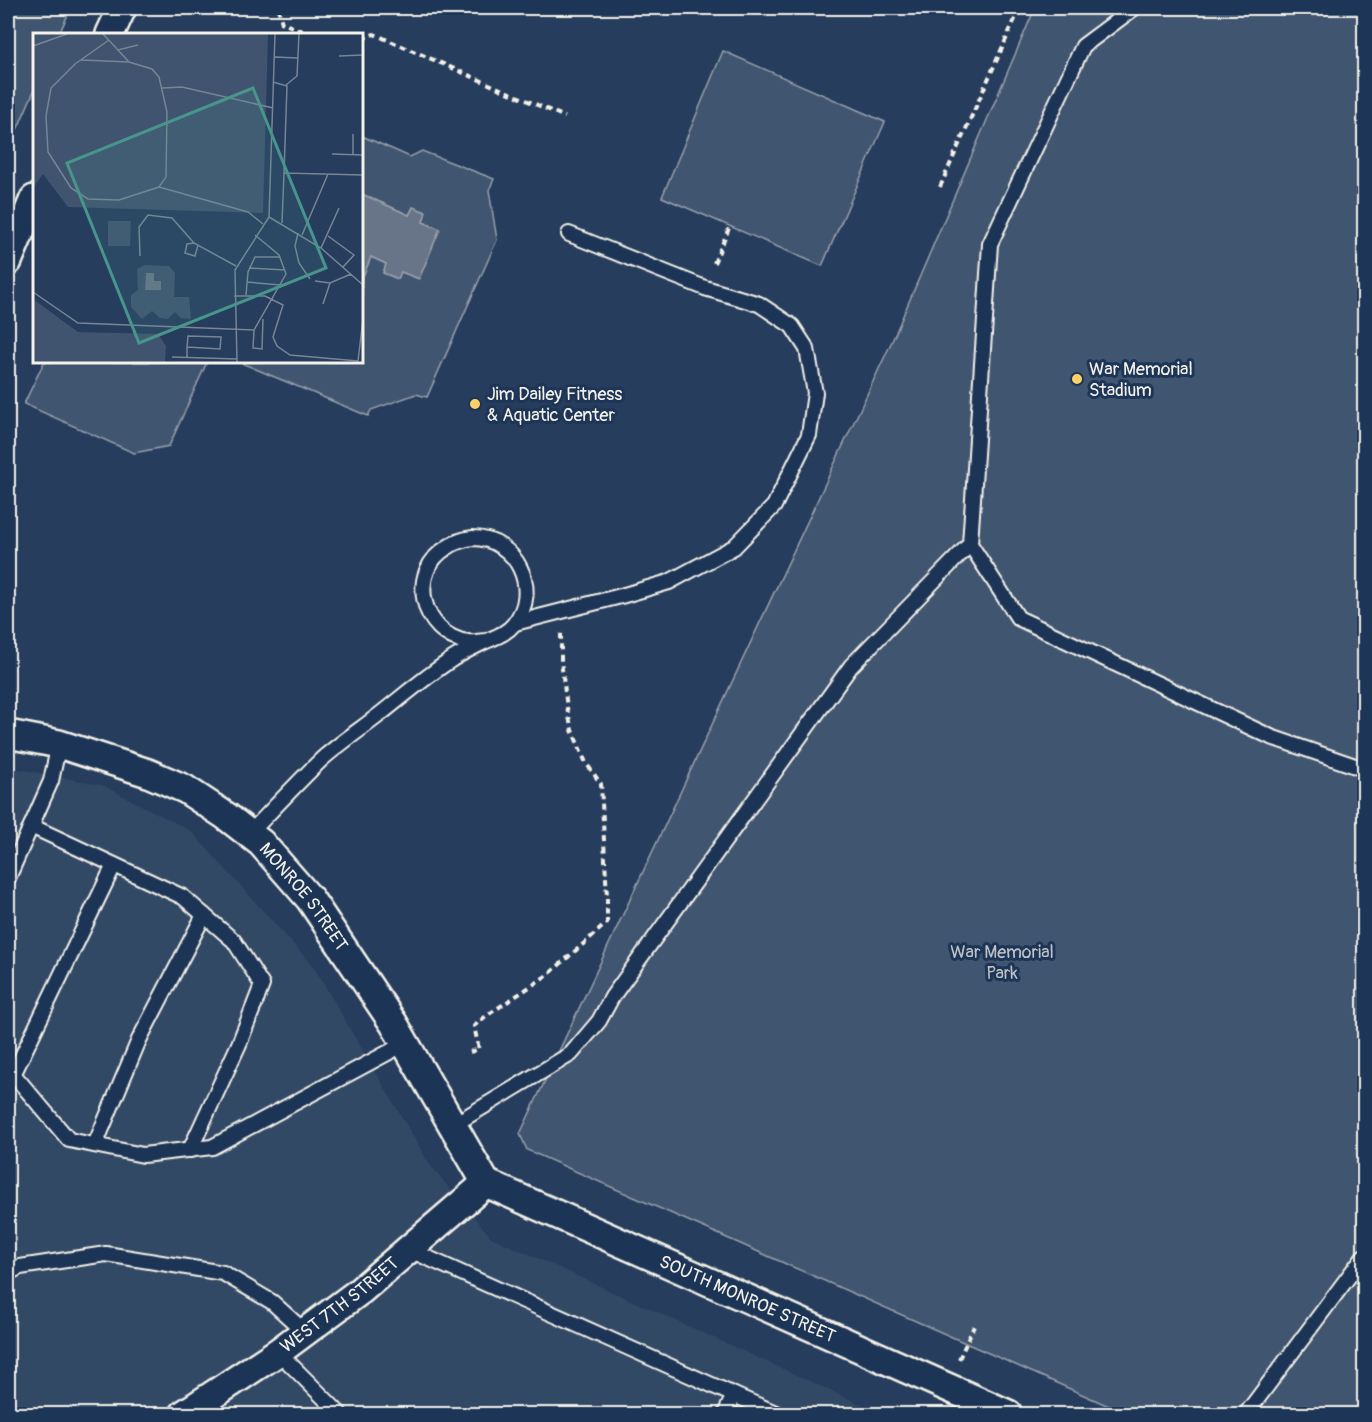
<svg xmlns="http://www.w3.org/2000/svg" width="1372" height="1422" font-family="Pangolin,sans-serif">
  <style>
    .built { fill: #334966 }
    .green { fill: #40546f; stroke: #9aa2ac; stroke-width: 1.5 }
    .water { fill: #677588; stroke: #9fa7ae; stroke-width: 1.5 }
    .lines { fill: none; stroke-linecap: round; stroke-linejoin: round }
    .lane-casing { stroke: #f4f1e8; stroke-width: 18 }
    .street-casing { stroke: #f4f1e8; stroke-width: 32 }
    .path { stroke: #f4f1e8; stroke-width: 4; stroke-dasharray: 6 4.5; stroke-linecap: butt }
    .lane { stroke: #1d3557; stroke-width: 14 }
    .street { stroke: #1d3557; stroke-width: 27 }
    .poi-dot { fill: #ffd166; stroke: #1d3557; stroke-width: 2 }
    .labels { text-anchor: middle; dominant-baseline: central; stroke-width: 6; stroke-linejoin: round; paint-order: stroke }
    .poi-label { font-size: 18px; fill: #f4f1e8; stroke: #1d3557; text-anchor: start }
    .street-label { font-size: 18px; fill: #f4f1e8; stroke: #1d3557 }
    .park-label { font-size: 18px; fill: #bec2c4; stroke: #1d3557 }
    .inset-road { fill: none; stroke: #788595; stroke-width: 1.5 }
    .view { fill: #48958c; fill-opacity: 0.15; stroke: #48958c; stroke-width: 3 }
    .inset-edge { fill: none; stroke: #f4f1e8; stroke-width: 3 }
  </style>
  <rect width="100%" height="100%" fill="#263d5d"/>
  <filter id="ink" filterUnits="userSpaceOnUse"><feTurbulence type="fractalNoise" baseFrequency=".0167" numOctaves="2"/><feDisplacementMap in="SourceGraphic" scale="12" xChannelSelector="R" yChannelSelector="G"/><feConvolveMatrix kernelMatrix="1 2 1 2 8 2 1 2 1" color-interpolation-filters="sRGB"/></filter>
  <g filter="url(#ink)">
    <polygon class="built" points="8,767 102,785 191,831 313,966 430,1165 491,1237 882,1414 8,1414"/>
    <g class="green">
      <polygon points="8,8 71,8 59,34 34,34 34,91 9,148 8,149"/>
      <polygon points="1035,8 1364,8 1364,1414 1127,1414 527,1150 520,1134 893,339"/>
      <polygon points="723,51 885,122 822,266 662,197"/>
      <polygon points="362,136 410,157 422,151 494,179 489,190 497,240 427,397 416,394 371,410 368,416 239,362 362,362"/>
      <polygon points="44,362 207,362 169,446 134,453 24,404"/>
    </g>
    <polygon class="water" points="362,194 409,215 413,207 426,212 423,222 440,229 419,279 401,272 398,279 383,273 386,264 371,257 362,279"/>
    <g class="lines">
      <g class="lane-casing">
        <g id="lane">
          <polyline points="1134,8 1083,46 990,244 970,544 1018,618 1271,737 1364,769"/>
          <polyline points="515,623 621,596 669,582 734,547 774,506 809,435 815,393 807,349 792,326 759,304 705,288 569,234"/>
          <polyline points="31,826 183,897 234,941 262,985 239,1044 190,1150"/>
          <path d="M249,834C273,809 297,783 322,759C340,743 361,729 379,715C402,697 424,678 448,662C459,654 472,648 484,642C495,637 506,634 514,624C542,590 516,538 473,538C464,539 455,542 448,547C406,571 421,635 468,642C473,643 480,641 486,641"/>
          <polyline points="8,878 51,781 59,744"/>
          <polyline points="8,1068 69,1140 143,1155 212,1147 406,1043"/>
          <polyline points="13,1075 114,865"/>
          <polyline points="453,1125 571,1054 599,1021 612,997 851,666 970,544"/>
          <polyline points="95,1145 139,1040 204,915"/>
          <polyline points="410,1250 734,1395 725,1414"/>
          <polyline points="8,1273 20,1267 106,1254 223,1273 272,1302 305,1332"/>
          <polyline points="278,1352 340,1414"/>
          <polyline points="734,1395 778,1414"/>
          <polyline points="1246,1414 1364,1256"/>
        </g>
      </g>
      <g class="street-casing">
        <g id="street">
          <polyline points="110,34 122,8"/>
          <polyline points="8,261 34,199"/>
          <path id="s1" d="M8,734L59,744L148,773L185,789L226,816L261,843L310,899L394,1024L486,1183"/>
          <path id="s2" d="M486,1183L1008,1414"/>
          <path id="s3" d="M184,1414L278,1352L360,1291L486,1183"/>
        </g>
      </g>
      <g class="path">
        <polyline points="278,8 282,23 311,34"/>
        <polyline points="362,39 374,34 565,117"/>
        <polyline points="940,187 1020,8"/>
        <polyline points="714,263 730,226"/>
        <polyline points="470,1052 479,1049 474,1026 486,1016 549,974 607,923 607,897 601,784 586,763 572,730 567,708 561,661 561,633"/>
        <polyline points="959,1359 974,1326"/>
      </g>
      <use href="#lane" class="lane"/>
      <use href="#street" class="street"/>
    </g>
  </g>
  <g class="poi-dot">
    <circle cx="1077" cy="379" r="6"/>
    <circle cx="475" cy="404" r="6"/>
  </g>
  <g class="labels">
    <g class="poi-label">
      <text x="1089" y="369">War Memorial<tspan x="1089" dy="21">Stadium</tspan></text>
      <text x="487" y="394">Jim Dailey Fitness<tspan x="487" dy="21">&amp; Aquatic Center</tspan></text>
    </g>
    <g class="street-label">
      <text stroke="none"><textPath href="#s1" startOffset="348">MONROE STREET</textPath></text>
      <text stroke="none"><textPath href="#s2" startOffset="286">SOUTH MONROE STREET</textPath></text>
      <text stroke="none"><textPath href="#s3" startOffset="190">WEST 7TH STREET</textPath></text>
    </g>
    <g class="park-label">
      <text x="1002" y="952">War Memorial<tspan x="1002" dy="21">Park</tspan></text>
    </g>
  </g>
  <g transform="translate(33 33)">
    <rect width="330" height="330" fill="#263d5d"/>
    <path d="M0,1H235L230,180L35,174L10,141L0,155ZM75,188H98L97,213H75ZM112,232L136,233L142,240L141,264H156L158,286L148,285L142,279L135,286L127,285L119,278L109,286L98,274V262L105,257L104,236ZM0,266L45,299L125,301L133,313L132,329H0Z" fill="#40546f"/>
    <path d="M113,240H121V248H128V257H112Z" fill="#677588"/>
    <path class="inset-road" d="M70,1L85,17L105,12M76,7L42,31L18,55L13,83L15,119L38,155L55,166L86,167L126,154L133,144L134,79L126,44L119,36L96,29L85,17M0,13L34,1M306,23L330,22M242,24L265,25M48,27L96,29M240,49L254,53L251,140M253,52L264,43L266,1M129,55L149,54L240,75M299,121L330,122M320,121V101M126,154L215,179L230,191M236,184L242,1M236,184L288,215L330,252M249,190L251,140L330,142M265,200L262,213L266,230L277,246M269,202L295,141M295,203L321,222L310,234M165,212L162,223L152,220L154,211L161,210L203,233M288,215L306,175M107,223L106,194L115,182L139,185L161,210M216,235L252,237M282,248L297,250L318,241M214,249L247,252M0,259L45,290L221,297L253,241L246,222L222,202M213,262L215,239L222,224H247M201,263H232L250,272L240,304L244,313L257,322L325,328M290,271L297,250M221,297L220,315L229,316L230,286M139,324L204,326M154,325V314L155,303L188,304L187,316L154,314M325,328L330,286M204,329L202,237L236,184"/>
    <path class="view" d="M220,55L293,235L106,310L34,130Z"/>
    <rect width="330" height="330" class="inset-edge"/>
  </g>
  <rect width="1372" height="1422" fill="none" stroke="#1d3557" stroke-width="30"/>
  <rect x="15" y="15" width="1342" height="1392" fill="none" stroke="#f4f1e8" stroke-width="2" filter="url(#ink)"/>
</svg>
